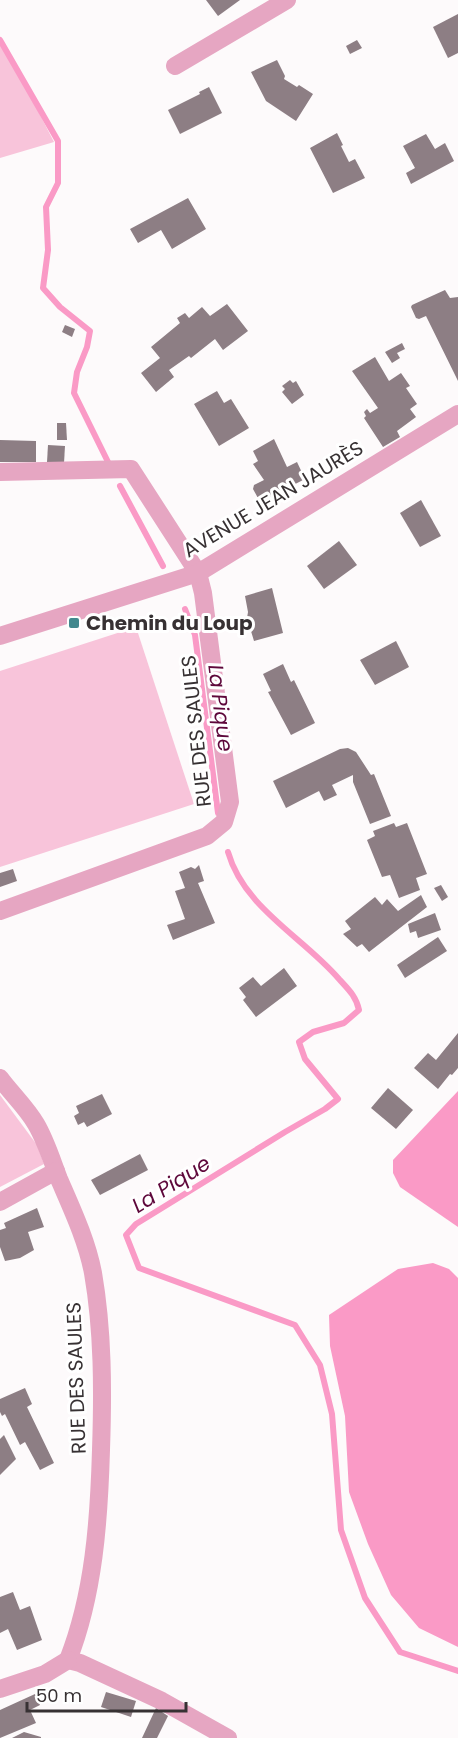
<svg xmlns="http://www.w3.org/2000/svg" width="458" height="1738" font-family="Poppins,sans-serif">
  <style>
    .green { fill: #f8c4da }
    .water { fill: #fa9ac6 }
    .lines { fill: none; stroke-linecap: round; stroke-linejoin: round }
    .stream { stroke: #fa9ac6; stroke-width: 6 }
    .building { fill: #8d7e84 }
    .minor { stroke: #e6a6c2; stroke-width: 18 }
    .poi-dot { fill: #42898e; stroke: #fff; stroke-width: 2 }
    .labels { text-anchor: middle; dominant-baseline: central; stroke-width: 6; stroke-linejoin: round; paint-order: stroke }
    .street-label { font-size: 20px; fill: #373133; stroke: #fff }
    .poi-label { font-size: 20px; font-weight: bold; fill: #373133; stroke: #fff; text-anchor: start }
    .water-label { font-size: 21px; font-style: italic; fill: #5e083b; stroke: #fff }
  </style>
  <rect width="100%" height="100%" fill="#fdfafb"/>
  <g class="green">
    <polygon points="0,42 12,61 54,142 0,158"/>
    <polygon points="136,627 194,804 0,867 0,671"/>
    <polygon points="0,1095 37,1145 44,1164 0,1187"/>
  </g>
  <g class="water">
    <polygon points="458,1091 458,1227 400,1187 393,1173 393,1160"/>
    <polygon points="433,1263 449,1269 458,1278 458,1647 419,1628 391,1595 368,1544 349,1492 345,1416 330,1346 329,1315 398,1269"/>
  </g>
  <g class="lines">
    <g class="stream">
      <polyline points="0,40 58,141 58,183 46,207 48,250 43,288 60,307 90,331 87,347 77,372 74,393 109,464"/>
      <polyline points="120,486 163,566"/>
      <polyline points="185,609 195,635 218,813"/>
      <path d="M228,852C244,908 303,937 339,979C348,989 356,996 359,1010L344,1023L313,1032L299,1042L305,1059L338,1099L325,1109L285,1132L136,1224L126,1235L139,1268L295,1325L320,1365L332,1414L341,1530L365,1598L400,1652L458,1671"/>
    </g>
  </g>
  <g class="building">
    <polygon points="206,0 240,0 218,16"/>
    <polygon points="458,14 458,53 448,58 433,27"/>
    <polygon points="357,40 362,48 350,54 346,46"/>
    <polygon points="277,60 285,76 284,79 297,87 299,85 313,94 296,121 266,101 251,72"/>
    <polygon points="209,87 222,113 180,134 168,110 200,94 199,92"/>
    <polygon points="337,133 343,145 341,146 349,162 355,159 365,178 333,193 310,148"/>
    <polygon points="426,134 435,149 445,143 454,161 411,184 406,173 415,168 403,146"/>
    <polygon points="188,198 206,229 172,249 161,230 138,243 130,229"/>
    <polygon points="445,290 450,298 458,297 458,381 426,316 419,319 416,318 411,307 412,305"/>
    <polygon points="227,304 248,331 223,350 215,339 191,358 189,356 169,370 174,377 156,392 141,373 160,358 151,347 180,323 177,318 185,313 189,318 202,307 210,316"/>
    <polygon points="65,325 75,329 72,337 62,332"/>
    <polygon points="402,343 405,349 397,353 400,358 392,363 385,352"/>
    <polygon points="375,357 389,381 401,373 410,386 406,388 417,404 410,409 416,417 397,431 400,437 383,447 364,418 366,416 364,412 367,409 370,413 378,408 352,371"/>
    <polygon points="290,380 293,383 296,381 304,395 292,404 282,392 285,389 282,386"/>
    <polygon points="217,391 224,403 231,399 249,428 219,446 194,404"/>
    <polygon points="57,423 66,423 67,440 57,440"/>
    <polygon points="274,439 287,467 297,462 305,479 262,501 259,500 253,489 254,485 264,480 253,464 258,461 253,451"/>
    <polygon points="0,440 36,441 36,462 0,462"/>
    <polygon points="48,445 65,446 64,463 47,462"/>
    <polygon points="421,500 441,536 420,547 400,513"/>
    <polygon points="339,541 357,565 324,589 307,566"/>
    <polygon points="272,588 283,633 254,641 247,618 248,612 245,596"/>
    <polygon points="396,641 409,667 375,685 360,660"/>
    <polygon points="283,664 291,682 294,680 315,723 291,735 268,692 271,691 263,674"/>
    <polygon points="348,748 356,752 371,775 374,774 391,816 370,824 353,782 353,775 332,785 337,795 324,801 319,791 286,808 273,781 340,749"/>
    <polygon points="394,823 396,827 407,823 427,874 416,878 420,890 399,898 390,875 382,877 367,840 375,836 373,831"/>
    <polygon points="199,865 204,881 198,883 215,923 173,940 167,925 185,919 175,891 185,888 179,872 191,867 195,869"/>
    <polygon points="13,869 17,881 0,887 0,873"/>
    <polygon points="441,885 448,897 442,901 434,888"/>
    <polygon points="421,895 427,907 369,952 362,944 357,947 343,934 351,929 345,921 375,897 382,905 387,899 398,911"/>
    <polygon points="435,913 441,930 418,938 416,931 410,933 408,924"/>
    <polygon points="438,937 447,951 405,978 397,965"/>
    <polygon points="284,968 297,986 256,1017 243,1000 246,997 239,988 253,977 261,986"/>
    <polygon points="458,1033 458,1068 452,1075 450,1074 438,1089 414,1068 428,1053 436,1060"/>
    <polygon points="388,1088 413,1110 396,1129 371,1108"/>
    <polygon points="102,1094 112,1114 87,1127 84,1122 78,1125 74,1116 79,1113 76,1106"/>
    <polygon points="140,1154 148,1170 100,1195 91,1180"/>
    <polygon points="37,1208 44,1227 28,1232 34,1250 20,1258 5,1261 0,1247 0,1230 6,1228 4,1223"/>
    <polygon points="25,1388 32,1404 27,1407 54,1463 40,1470 25,1442 20,1445 5,1414 2,1416 0,1412 0,1399"/>
    <polygon points="4,1435 16,1459 0,1475 0,1439"/>
    <polygon points="13,1592 20,1610 30,1606 42,1640 17,1650 8,1629 0,1633 0,1597"/>
    <polygon points="106,1692 136,1701 131,1717 101,1707"/>
    <polygon points="35,1694 40,1705 30,1710 36,1723 0,1738 0,1710"/>
    <polygon points="156,1708 168,1716 157,1738 142,1738"/>
    <polygon points="24,1732 41,1737 41,1738 12,1738"/>
  </g>
  <g class="lines">
    <g class="minor">
      <polyline points="175,66 287,0"/>
      <polyline points="0,472 131,469 198,573 203,593 230,802 224,822 207,836 0,911"/>
      <polyline points="0,636 198,573 458,414"/>
      <path d="M0,1078C11,1093 27,1108 36,1124C46,1141 52,1161 59,1179C72,1209 87,1241 93,1273C103,1331 103,1391 101,1450C99,1520 94,1594 68,1660"/>
      <polyline points="0,1202 56,1171"/>
      <polyline points="68,1660 80,1663 162,1701 228,1738"/>
      <polyline points="0,1689 45,1674 68,1660"/>
    </g>
  </g>
  <rect class="poi-dot" x="68" y="617" width="12" height="12" rx="3"/>
  <g class="labels">
    <g class="street-label">
      <text transform="translate(273 499) rotate(-31)">AVENUE JEAN JAURÈS</text>
      <text transform="translate(196 731) rotate(-96)">RUE DES SAULES</text>
      <text transform="translate(76 1378) rotate(-92)">RUE DES SAULES</text>
    </g>
    <g class="poi-label">
      <text x="86" y="623">Chemin du Loup</text>
    </g>
    <g class="water-label">
      <text transform="translate(221 708) rotate(83)">La Pique</text>
      <text transform="translate(171 1184) rotate(-32)">La Pique</text>
    </g>
  </g>
  <path d="M27 1702v9h159v-9" fill="none" stroke="#373133" stroke-width="3"/>
  <text x="36" y="1702" font-size="18" fill="#373133" stroke="#ffffff" stroke-width="4.5" paint-order="stroke">50 m</text>
</svg>
